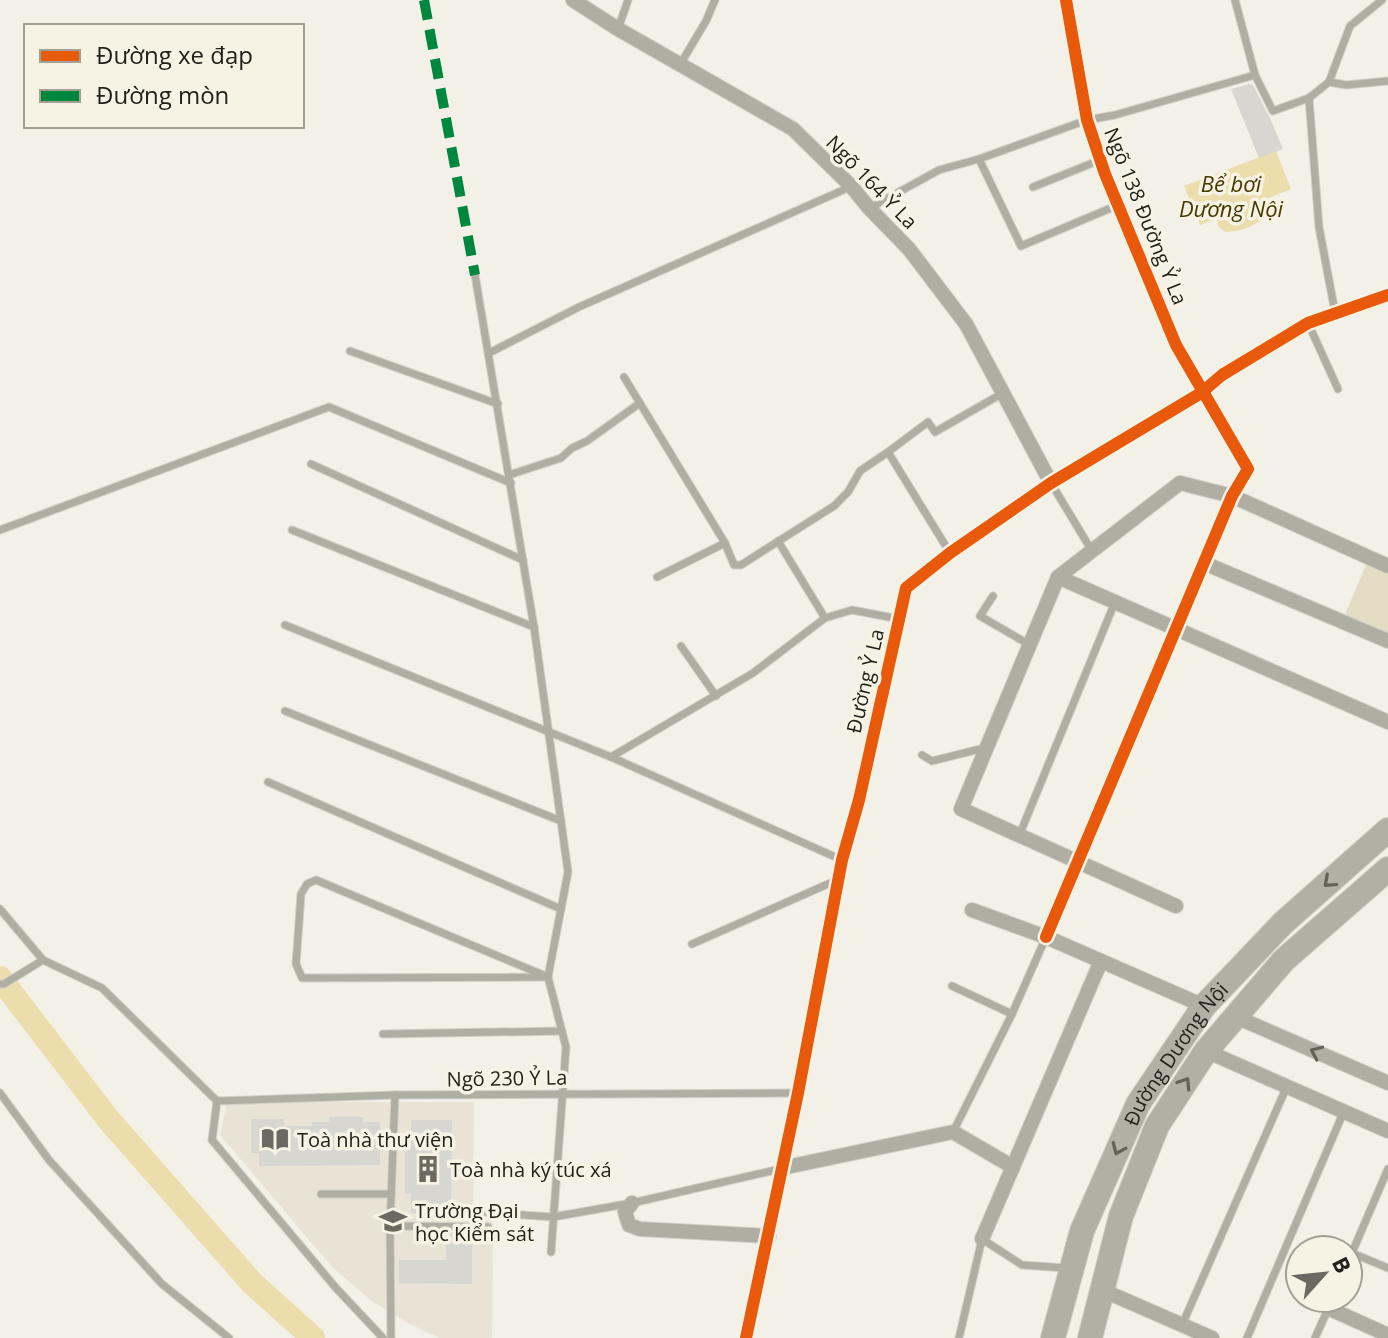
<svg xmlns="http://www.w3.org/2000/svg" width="1388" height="1338" font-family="'Open Sans',sans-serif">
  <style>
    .built { fill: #e8e3d4 }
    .green { fill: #e3dcc3 }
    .water { fill: #ebddac }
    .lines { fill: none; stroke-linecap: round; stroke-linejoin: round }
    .river { stroke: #ebddac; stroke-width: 24 }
    .building { fill: #d8d6d0 }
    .lane-casing { stroke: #d1cec8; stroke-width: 9 }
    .street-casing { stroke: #d1cec8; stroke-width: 16 }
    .primary-casing { stroke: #d1cec8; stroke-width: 26 }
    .lane { stroke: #b0ada3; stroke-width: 7 }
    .street { stroke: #b0ada3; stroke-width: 14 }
    .primary { stroke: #b2afa4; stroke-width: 24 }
    .quiet { stroke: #00873e; stroke-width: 10; stroke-dasharray: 20 10; stroke-linecap: butt }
    .cycleway-casing { stroke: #f7f3e4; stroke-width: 17 }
    .cycleway { stroke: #e8590c; stroke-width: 12 }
    .oneway { stroke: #636159 }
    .oneway2 { stroke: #626059 }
    .labels { text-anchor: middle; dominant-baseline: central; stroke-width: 7; stroke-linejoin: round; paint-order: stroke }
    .street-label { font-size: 20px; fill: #23211c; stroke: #f7f3e4 }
    .poi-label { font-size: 20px; fill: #23211c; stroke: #f7f3e4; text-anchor: start }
    .water-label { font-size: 22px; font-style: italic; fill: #463902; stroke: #f7f3e4 }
  </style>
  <rect width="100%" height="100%" fill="#f3f0e8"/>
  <polygon class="built" points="227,1102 474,1102 473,1216 493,1215 492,1338 439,1338 406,1322 372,1301 333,1268 220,1135"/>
  <polygon class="green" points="1369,558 1388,567 1388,640 1343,619"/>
  <path class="water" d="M1276,151L1291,189L1259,202L1263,208V218C1252,228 1241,231 1225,232L1218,226L1217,218L1200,225L1184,186Z"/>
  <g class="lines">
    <polyline class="river" points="0,978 108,1119 252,1283 313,1338"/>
  </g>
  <g class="building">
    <polygon points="1249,84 1253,85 1269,116 1283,149 1259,158 1231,89"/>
    <polygon points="329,1117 363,1117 363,1122 380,1122 380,1165 259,1166 259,1153 251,1153 251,1119 284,1119 284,1126 312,1126 312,1122 329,1122"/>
    <polygon points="411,1120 452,1120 451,1213 411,1213 411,1194 405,1194 405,1144 411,1144"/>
    <polygon points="446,1233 472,1233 472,1284 399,1283 399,1260 446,1260"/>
  </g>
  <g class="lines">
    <g class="lane-casing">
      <g id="lane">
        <polyline points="1235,0 1255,75 1273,111 1309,98 1329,82 1350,26 1382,0"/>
        <polyline points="618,29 628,0"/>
        <polyline points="681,63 706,21 715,0"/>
        <polyline points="1329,82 1346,85 1388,81"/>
        <polyline points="1309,98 1319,227 1335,312"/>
        <polyline points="979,159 1021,246 1118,205"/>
        <polyline points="1033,187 1100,160"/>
        <polyline points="870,208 939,170 979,159 1087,120 1115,115 1255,75"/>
        <polyline points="475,275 534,627 568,872 548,977 566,1047 551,1252"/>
        <polyline points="1308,323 1338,389"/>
        <polyline points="350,351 498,404"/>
        <polyline points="489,353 579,307 850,187"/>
        <polyline points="624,377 725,543 734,565 741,565 834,506 848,492 860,471 888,452"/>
        <polyline points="311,464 523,560"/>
        <polyline points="509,475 561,458 572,448 587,441 640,403"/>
        <polyline points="1051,483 1092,551"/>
        <polyline points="0,530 329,407 511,483"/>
        <polyline points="292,530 534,627"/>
        <polyline points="778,541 825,618"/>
        <polyline points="950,553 888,452 928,422 935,432 1003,393"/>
        <polyline points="657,577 725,543"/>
        <polyline points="993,596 980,616 1030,645"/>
        <polyline points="285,625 611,757 842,860"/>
        <polyline points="681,646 716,696"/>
        <polyline points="285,711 561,821"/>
        <polyline points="922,755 932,761 984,748"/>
        <polyline points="611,757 753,673 825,618 852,610 899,619"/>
        <polyline points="268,782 561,909"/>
        <polyline points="1019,836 1115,602"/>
        <polygon points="316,880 548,977 302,978 296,964 301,894 307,884"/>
        <polyline points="0,909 43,960 102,988 217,1101"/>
        <polyline points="692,944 837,880"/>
        <polyline points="0,984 4,984 43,960"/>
        <polyline points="952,986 1012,1014"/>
        <polyline points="383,1034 562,1031"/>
        <polyline points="0,1093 49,1160 162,1284 229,1338"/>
        <polyline points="217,1101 395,1095 798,1093"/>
        <polyline points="217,1101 212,1140 336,1288 383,1338"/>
        <polyline points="953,1132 1012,1014 1046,937"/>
        <polyline points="321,1194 391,1194"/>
        <polyline points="480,1212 553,1217 632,1203 780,1169"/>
        <polyline points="390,1226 488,1227"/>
        <polyline points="1352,1253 1388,1268"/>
        <polyline points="1348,1262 1388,1169"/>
        <polyline points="1182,1325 1287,1086"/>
        <polyline points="391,1338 390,1226 395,1095"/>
        <polyline points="959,1338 982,1239 1022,1265 1066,1268"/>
        <polyline points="1247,1338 1344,1111"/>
        <polyline points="1315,1338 1333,1298"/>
      </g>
    </g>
    <g class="street-casing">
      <g id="street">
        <polyline points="573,0 618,29 793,129 851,186 869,208 909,249 966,324 1051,483"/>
        <polyline points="1204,563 1388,641"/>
        <polyline points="1058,577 1388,722"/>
        <polyline points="1176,906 961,809 1058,577 1180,483 1232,496 1388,566"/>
        <polyline points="972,910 1046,937 1204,1006"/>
        <polyline points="1046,937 1232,496 1248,469 1176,345 1105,174 1087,120 1066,0"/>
        <polyline points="1236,1017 1388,1083"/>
        <polyline points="1206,1051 1388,1131"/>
        <polyline points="782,1168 953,1132 1013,1167"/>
        <polyline points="632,1203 625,1212 629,1225 640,1229 769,1236"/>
        <polyline points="982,1239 1101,961"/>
        <polyline points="1102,1290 1212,1338"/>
        <polyline points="1328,1308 1388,1335"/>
        <polyline points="746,1338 798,1093 842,860 859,800 906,588 950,553 1051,483 1201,393 1222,375 1308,323 1388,295"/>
      </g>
    </g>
    <g class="primary-casing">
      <g id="primary">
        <path id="s1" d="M1053,1338L1082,1231L1138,1104L1204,1006L1283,923L1388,830"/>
        <polyline points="1090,1338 1121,1216 1157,1126 1206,1051 1284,960 1388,869"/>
      </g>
    </g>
    <use href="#lane" class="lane"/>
    <use href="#street" class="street"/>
    <use href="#primary" class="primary"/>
    <polyline class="quiet" points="424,0 475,275"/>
    <g class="cycleway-casing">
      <g id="cycleway">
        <polyline points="1046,937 1232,496 1248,469 1176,345 1105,174 1087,120 1066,0"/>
        <polyline points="746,1338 798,1093 842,860 859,800 906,588 950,553 1051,483 1201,393 1222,375 1308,323 1388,295"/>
      </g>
    </g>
    <use href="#cycleway" class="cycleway"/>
  </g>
  <defs><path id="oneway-chevron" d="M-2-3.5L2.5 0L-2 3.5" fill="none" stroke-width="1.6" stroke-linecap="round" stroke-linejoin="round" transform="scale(2)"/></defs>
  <g class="oneway">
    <use href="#oneway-chevron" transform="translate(1329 882) rotate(138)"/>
    <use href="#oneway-chevron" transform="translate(1185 1083) rotate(-57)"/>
    <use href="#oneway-chevron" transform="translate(1118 1149) rotate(114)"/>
  </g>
  <use class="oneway2" href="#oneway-chevron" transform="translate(1316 1052) rotate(-156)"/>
  <defs>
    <g id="library-bare" transform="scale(2.16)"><path d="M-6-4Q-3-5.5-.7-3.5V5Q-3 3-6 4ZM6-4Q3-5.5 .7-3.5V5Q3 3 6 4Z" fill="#6c6963" stroke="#f7f3e4" stroke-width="2.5" paint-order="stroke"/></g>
    <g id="building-bare" transform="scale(2.16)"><path d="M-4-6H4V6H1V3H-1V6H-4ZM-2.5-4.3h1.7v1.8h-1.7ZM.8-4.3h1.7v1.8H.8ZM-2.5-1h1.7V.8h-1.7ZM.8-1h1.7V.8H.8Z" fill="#6c6963" stroke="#f7f3e4" stroke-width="2.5" paint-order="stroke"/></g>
    <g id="university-bare" transform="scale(2.16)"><path d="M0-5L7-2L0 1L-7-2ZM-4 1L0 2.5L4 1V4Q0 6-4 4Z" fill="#6c6963" stroke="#f7f3e4" stroke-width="2.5" paint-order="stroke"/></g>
  </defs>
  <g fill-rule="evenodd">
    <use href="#library-bare" x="275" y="1139"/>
    <use href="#building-bare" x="428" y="1169"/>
    <use href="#university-bare" x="393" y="1221"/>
  </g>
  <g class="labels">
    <g class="street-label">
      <text transform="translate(872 182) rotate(46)">Ngõ 164 Ỷ La</text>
      <text transform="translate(1146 216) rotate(68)">Ngõ 138 Đường Ỷ La</text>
      <text transform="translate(865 681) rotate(-77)">Đường Ỷ La</text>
      <text stroke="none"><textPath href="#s1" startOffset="312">Đường Dương Nội</textPath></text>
      <text transform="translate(507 1078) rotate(-1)">Ngõ 230 Ỷ La</text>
    </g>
    <g class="poi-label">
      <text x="297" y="1139">Toà nhà thư viện</text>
      <text x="450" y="1169">Toà nhà ký túc xá</text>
      <text x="415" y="1210">Trường Đại<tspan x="415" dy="23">học Kiểm sát</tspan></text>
    </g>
    <g class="water-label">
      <text x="1231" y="183">Bể bơi<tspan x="1231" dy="25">Dương Nội</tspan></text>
    </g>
  </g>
  <rect x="24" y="24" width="280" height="104" fill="#f7f3e4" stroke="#a29f94" stroke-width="2"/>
  <rect x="40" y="50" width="40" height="12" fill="#e8590c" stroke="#a29f94" stroke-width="2"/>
  <text x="96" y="64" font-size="24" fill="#23211c">Đường xe đạp</text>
  <rect x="40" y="90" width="40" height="12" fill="#00873e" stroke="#a29f94" stroke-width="2"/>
  <text x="96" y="104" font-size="24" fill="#23211c">Đường mòn</text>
  <g transform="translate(1324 1274) rotate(63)"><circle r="38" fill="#f7f3e4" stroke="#a29f94" stroke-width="2"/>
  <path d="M0-6L14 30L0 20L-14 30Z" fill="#6c6963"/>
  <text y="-12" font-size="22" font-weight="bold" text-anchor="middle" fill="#23211c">B</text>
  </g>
</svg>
